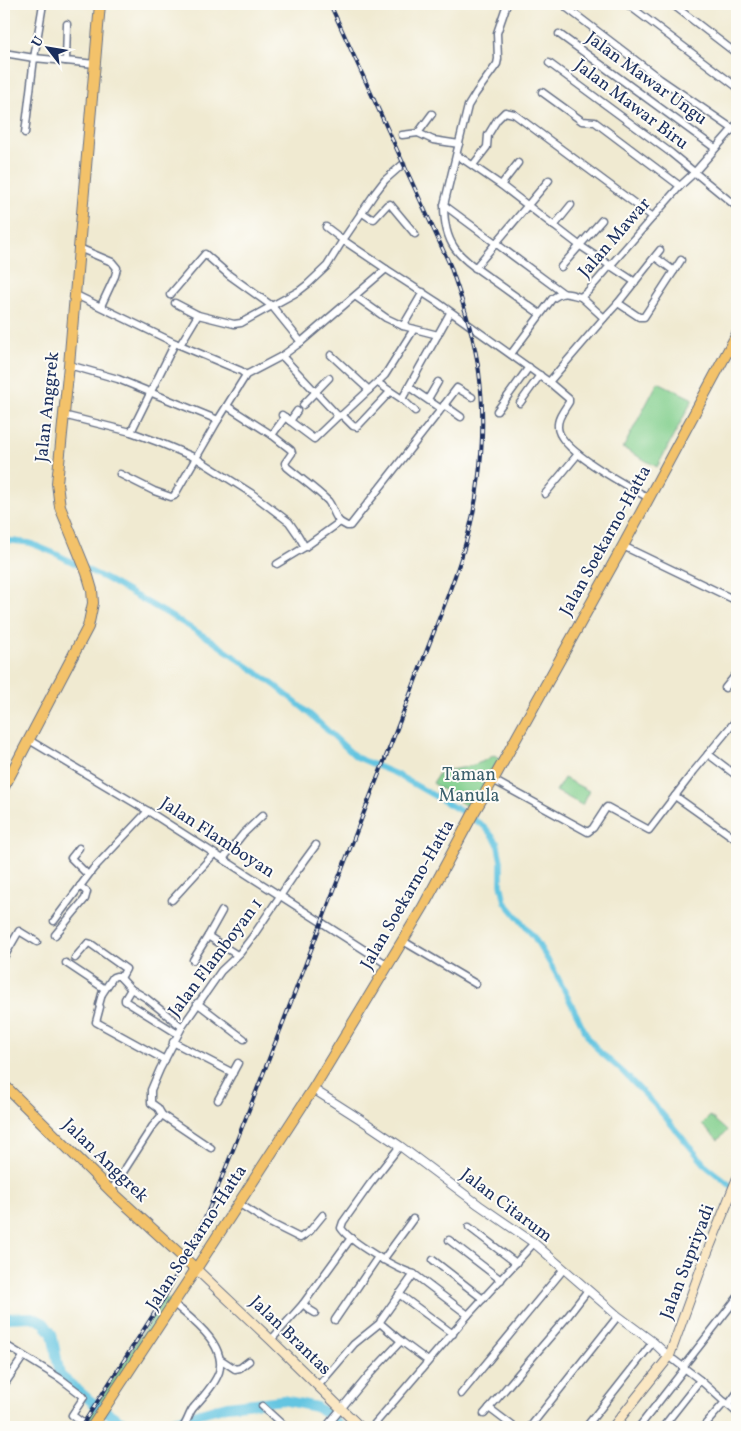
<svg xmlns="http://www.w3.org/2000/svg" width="741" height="1431" font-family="Vollkorn,serif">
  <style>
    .green { fill: #82cf8d; stroke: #4e7f76 }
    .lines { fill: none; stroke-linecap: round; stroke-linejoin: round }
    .canal { stroke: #63c5e1; stroke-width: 5.5 }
    .river { stroke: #63c5e1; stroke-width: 10 }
    .minor-casing { stroke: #667086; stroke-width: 9 }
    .tertiary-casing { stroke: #667086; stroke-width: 10 }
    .secondary-casing { stroke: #667086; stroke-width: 11 }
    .primary-casing { stroke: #667086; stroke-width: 12 }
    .trunk-casing { stroke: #667086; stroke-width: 12 }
    .minor { stroke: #fff; stroke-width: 6 }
    .tertiary { stroke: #fff; stroke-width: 8 }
    .secondary { stroke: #fae7c3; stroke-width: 9 }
    .primary { stroke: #f3c26a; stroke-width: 10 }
    .trunk { stroke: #f3c26a; stroke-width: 10 }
    .rail-casing { stroke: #1b2f5e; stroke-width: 4 }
    .rail { stroke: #fdfcf7; stroke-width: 2; stroke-dasharray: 5.5; stroke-linecap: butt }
    .labels { text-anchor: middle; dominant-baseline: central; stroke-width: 4; stroke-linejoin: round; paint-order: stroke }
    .street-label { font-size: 18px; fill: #1b2f5e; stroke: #fdfcf7 }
    .park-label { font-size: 18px; fill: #3a5f6c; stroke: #fdfcf7 }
  </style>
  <rect width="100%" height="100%" fill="#fdfcf7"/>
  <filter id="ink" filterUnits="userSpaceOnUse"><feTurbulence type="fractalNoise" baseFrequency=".02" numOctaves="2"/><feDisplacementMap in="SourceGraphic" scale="10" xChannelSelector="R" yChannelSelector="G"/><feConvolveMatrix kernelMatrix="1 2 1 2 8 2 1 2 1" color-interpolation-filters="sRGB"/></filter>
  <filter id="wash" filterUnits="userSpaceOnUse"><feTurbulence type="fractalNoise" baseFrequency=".0096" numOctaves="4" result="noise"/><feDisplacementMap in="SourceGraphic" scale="20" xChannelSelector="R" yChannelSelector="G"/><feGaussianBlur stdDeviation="1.12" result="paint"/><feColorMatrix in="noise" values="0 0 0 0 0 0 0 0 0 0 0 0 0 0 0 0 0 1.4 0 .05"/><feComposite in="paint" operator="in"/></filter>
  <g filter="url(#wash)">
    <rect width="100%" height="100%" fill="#f0ead1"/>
    <g class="green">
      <polygon points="658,382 693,399 657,467 623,448"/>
      <path d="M494,755L503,760L475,810L466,806L433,783L440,771C459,769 479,766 494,755Z"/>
      <polygon points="564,778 589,791 582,805 556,791"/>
      <polygon points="710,1116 727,1131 718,1140 702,1125"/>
      <polygon points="164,1298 176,1300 90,1427 81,1427 124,1362"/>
    </g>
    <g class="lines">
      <polyline class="canal" points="4,540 30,543 54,553 106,579 166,613 211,640 276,686 311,715 356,757 396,774 466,814 485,827 497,842 501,861 501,884 505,902 534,937 555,972 589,1039 600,1052 623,1072 654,1104 707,1167 735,1189"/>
      <polyline class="river" points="4,1318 32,1317 44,1323 52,1334 60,1375 92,1402 119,1420 134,1426 154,1425 227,1406 283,1400 316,1407 328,1415 340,1427"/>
    </g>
  </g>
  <g filter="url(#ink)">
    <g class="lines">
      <g class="minor-casing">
        <g id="minor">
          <path d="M507,4L497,33L498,59L497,64L476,93L468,106L444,205C444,247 459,256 490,278C507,290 523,302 540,314"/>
          <polyline points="627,4 737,87"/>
          <polyline points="672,4 737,54"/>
          <polyline points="567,8 660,79 733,129"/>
          <polyline points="67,24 66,61 95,64"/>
          <polyline points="559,34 715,148"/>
          <polyline points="4,53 34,58 43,4"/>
          <polyline points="549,63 671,153 737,207"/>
          <polyline points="542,92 582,121 595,122 680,186"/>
          <polyline points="432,114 418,133 433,140 459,144"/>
          <polyline points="25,133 34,58 66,61"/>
          <polyline points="402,135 418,133"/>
          <polyline points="457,155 501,185 579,245 635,282"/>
          <polyline points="473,165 487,147 488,135 497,120 505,112 514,114 653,217"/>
          <polyline points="501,185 518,163"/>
          <polyline points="444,205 563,293"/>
          <polyline points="361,212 370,218 374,219 387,205 390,204 415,234"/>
          <polyline points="554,226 571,205"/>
          <polyline points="326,227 343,240 375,193 385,180 402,165"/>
          <polyline points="79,248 112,262 117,268 115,276 101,306"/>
          <polyline points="655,257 674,271"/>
          <polyline points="561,267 602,220"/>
          <polyline points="475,268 549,180"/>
          <polyline points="74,294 175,343 241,371 246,375"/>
          <polyline points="170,295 205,254 229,275 272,306 301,342"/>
          <polyline points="355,296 386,318 403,326 438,335"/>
          <polyline points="581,297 604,318"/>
          <polyline points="175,303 198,315"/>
          <polyline points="618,303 639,317 644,317 681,260"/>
          <polyline points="403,326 423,292"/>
          <polyline points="180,345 198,315 234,324 241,323 299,291 308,284 327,266 343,240 386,269"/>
          <path d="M511,354L552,299C564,290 568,294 581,297L588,291L680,186L694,173L737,124"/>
          <polyline points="331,355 369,390"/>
          <polyline points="282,356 338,416 342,415 385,375 414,329"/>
          <polyline points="69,365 118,379 218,420"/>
          <path d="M549,382L569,399V402C565,409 557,418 558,427C558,450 629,487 649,498"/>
          <polyline points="378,383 402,399 450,313"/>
          <polyline points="402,399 415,411"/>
          <polyline points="428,399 438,382"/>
          <polyline points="520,403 540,375"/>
          <polyline points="303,405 329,378"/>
          <polyline points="444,405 461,417"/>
          <path d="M227,406L272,435L291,450L292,453L285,463L287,467C300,478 316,489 328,501C333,507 334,516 340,522"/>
          <polyline points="441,409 457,388 472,397"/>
          <polyline points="497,411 529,367"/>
          <polyline points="63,415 131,432 158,442 196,458 251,493 289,522 298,535 305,547"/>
          <polyline points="282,415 314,439 338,416"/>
          <polyline points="342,415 353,426 357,427 390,392"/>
          <polyline points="290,421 297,411"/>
          <polyline points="131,432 175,343"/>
          <polyline points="272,435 285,417"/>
          <polyline points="120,474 154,491 171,497 174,496 218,420 246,375 282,356 301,342 386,269 437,302 549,382 604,318 618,303 660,250"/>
          <polyline points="545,494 578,454"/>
          <polyline points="623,546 737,601"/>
          <polyline points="277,564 305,547 340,522 347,526 350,526 439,412 441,409 409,387"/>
          <polyline points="725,688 737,673"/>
          <polyline points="29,740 148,811 388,965"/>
          <polyline points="708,754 737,776"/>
          <polyline points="493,780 588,832 593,828 606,808 607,807 649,830 694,771 737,719"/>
          <polyline points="675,796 737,840"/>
          <polyline points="79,848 71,858 88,875"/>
          <polyline points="223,859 243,834 263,815"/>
          <polyline points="172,900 214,854"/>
          <polyline points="222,911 208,936 237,955"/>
          <polyline points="54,921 93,869 148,811"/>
          <polyline points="55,935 85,899 87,892 80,886"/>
          <polyline points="403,941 476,984"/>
          <polyline points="4,957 19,931 37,942"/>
          <polyline points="75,958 88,943 91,944 126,969 121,978"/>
          <polyline points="193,960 208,936"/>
          <polyline points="66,963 105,989"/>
          <polyline points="131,989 125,999 125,1001 178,1034"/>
          <polyline points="197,1003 244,1039"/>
          <polyline points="173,1042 233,1073"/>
          <polyline points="165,1060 96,1022 100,1007 99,1005 102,994 113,977 116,976 119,976 131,989 146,998 182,1027"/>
          <polyline points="218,1100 238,1063"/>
          <polyline points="162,1115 211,1148"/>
          <path d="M400,1146L370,1184L343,1222L341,1228C351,1243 397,1269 414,1274L381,1320L380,1323L401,1341L428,1361"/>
          <polyline points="111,1191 152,1127 162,1115 158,1108 151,1103 151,1090 160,1069 182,1027 221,971 240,953 253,936 297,871 316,845"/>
          <polyline points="238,1203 268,1222 300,1238 310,1231 323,1215"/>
          <polyline points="469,1227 516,1263"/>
          <polyline points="449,1240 501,1280"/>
          <polyline points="383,1260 413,1219"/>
          <polyline points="433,1260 483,1299"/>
          <polyline points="414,1274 468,1315"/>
          <polyline points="399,1294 453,1334"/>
          <path d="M174,1304C191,1319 227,1344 219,1372C215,1384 203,1397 194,1407C189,1412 188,1421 183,1427"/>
          <polyline points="303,1304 310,1310 315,1313"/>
          <polyline points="335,1320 378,1257"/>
          <polyline points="271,1340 303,1304 351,1238"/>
          <polyline points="4,1344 61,1379 82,1395 84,1397 72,1415 88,1427"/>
          <polyline points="220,1359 235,1369 240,1368 249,1361"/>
          <polyline points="674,1360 700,1380 737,1413"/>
          <polyline points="683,1367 737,1298"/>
          <polyline points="4,1385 23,1357"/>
          <polyline points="318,1386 354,1344 380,1323"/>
          <polyline points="461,1394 563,1270"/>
          <polyline points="728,1405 737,1393"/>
          <polyline points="262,1406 285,1427"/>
          <polyline points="489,1408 514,1427"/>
          <polyline points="484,1414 568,1316 588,1290"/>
          <polyline points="326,1427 369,1375 401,1341"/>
          <polyline points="372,1427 468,1315 534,1243"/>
          <polyline points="530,1427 618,1316"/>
          <polyline points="586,1427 653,1342"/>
          <polyline points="639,1427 685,1368"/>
          <polyline points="663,1427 700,1380"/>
          <polyline points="703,1427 725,1402"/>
        </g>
      </g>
      <g class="tertiary-casing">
        <polyline id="tertiary" points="313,1089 360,1119 400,1146 479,1205 534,1243 618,1316 653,1342 669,1357"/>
      </g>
      <g class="secondary-casing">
        <g id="secondary">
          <polyline points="196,1269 271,1340 360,1427"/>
          <polyline points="613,1427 669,1357 703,1263 737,1179"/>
        </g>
      </g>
      <g class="primary-casing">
        <polyline id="primary" points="196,1269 313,1089 423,907 473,814 493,780 623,546 737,334"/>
      </g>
      <g class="trunk-casing">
        <g id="trunk">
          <polyline points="4,787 88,627 93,603 92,590 87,573 60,507 57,483 69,365 100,4"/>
          <polyline points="4,1085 111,1191 196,1269 92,1427"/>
        </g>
      </g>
      <use href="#minor" class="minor"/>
      <use href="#tertiary" class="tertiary"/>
      <use href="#secondary" class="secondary"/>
      <use href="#primary" class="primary"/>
      <use href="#trunk" class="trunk"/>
      <g class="rail-casing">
        <path id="rail" d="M81,1427L164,1298L185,1259L206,1216C267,1070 321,921 379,774C397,730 413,686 430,642C450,590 472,538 478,483C483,446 484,409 479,372C474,335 462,300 450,265L330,4"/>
      </g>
      <use href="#rail" class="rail"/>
    </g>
  </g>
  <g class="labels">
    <g class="street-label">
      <text transform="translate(646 79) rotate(36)">Jalan Mawar Ungu</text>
      <text transform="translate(631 105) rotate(37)">Jalan Mawar Biru</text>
      <text transform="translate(615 238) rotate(-49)">Jalan Mawar</text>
      <text transform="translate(48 407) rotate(-84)">Jalan Anggrek</text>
      <text transform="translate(606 541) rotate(-61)">Jalan Soekarno-Hatta</text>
      <text transform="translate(217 838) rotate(33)">Jalan Flamboyan</text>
      <text transform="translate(408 895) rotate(-60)">Jalan Soekarno-Hatta</text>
      <text transform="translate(216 958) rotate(-53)">Jalan Flamboyan 1</text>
      <text transform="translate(105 1161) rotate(44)">Jalan Anggrek</text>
      <text transform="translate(506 1206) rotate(37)">Jalan Citarum</text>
      <text transform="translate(197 1238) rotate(-57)">Jalan Soekarno-Hatta</text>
      <text transform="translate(688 1262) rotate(-69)">Jalan Supriyadi</text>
      <text transform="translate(290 1336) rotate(44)">Jalan Brantas</text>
    </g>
    <g class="park-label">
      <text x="469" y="775">Taman<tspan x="469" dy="21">Manula</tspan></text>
    </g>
  </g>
  <rect width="741" height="1431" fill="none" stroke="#fdfcf7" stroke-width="20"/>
  <g transform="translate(48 48) rotate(301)" stroke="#fdfcf7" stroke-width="4" paint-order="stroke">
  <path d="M0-4L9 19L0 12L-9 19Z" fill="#1b2f5e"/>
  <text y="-8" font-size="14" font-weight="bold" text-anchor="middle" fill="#1b2f5e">U</text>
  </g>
</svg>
